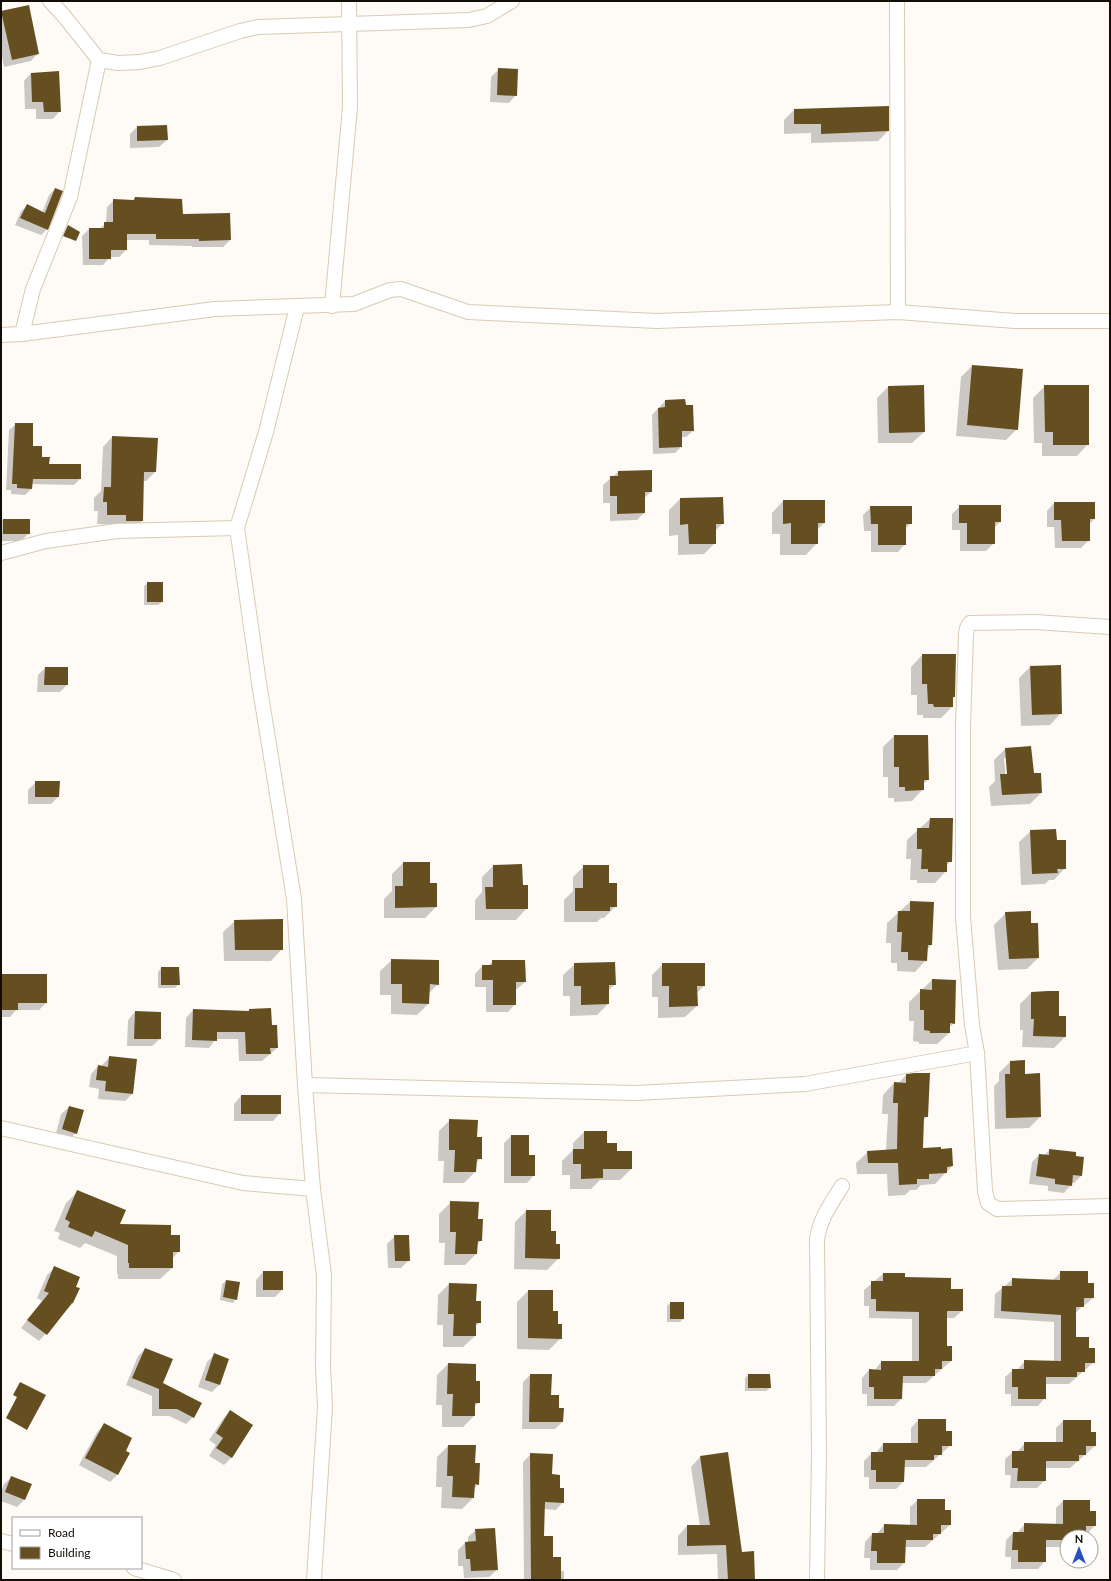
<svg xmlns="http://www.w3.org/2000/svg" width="1111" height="1581" font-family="Lato,sans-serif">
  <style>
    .shadow { fill: #0003; fill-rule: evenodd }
    .building { fill: #654f20 }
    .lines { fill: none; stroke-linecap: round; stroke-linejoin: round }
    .street-casing { stroke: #d8cbb2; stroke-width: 16 }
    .street { stroke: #fff; stroke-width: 14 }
  </style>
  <rect width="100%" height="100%" fill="#fefbf6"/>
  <g class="shadow">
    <polygon points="1,12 38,53 31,61 4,67 1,51"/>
    <polygon points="499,69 516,95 509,103 490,102 491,77"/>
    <polygon points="31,73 60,111 53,119 36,119 36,109 25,109 24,81"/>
    <polygon points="888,107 888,131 878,141 811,143 811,133 784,134 784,120 794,110"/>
    <polygon points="137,127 167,140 159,147 130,148 130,134"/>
    <polygon points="55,189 47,229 41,235 15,225 21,211 28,205 42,213 49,195"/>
    <polygon points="135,198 182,215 230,240 223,247 192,247 192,246 149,245 149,240 126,240 126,250 119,257 110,257 103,265 83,265 82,236 89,229 99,229 106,223 107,207 114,200 133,201"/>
    <polygon points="972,366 1017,429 1006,440 956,436 961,377"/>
    <polygon points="1045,386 1088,444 1077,456 1042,456 1042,443 1034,443 1033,398"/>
    <polygon points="888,387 924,432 912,443 878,443 877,398"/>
    <polygon points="684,400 693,431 686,437 681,437 681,447 675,453 653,454 652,415 665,401"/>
    <polygon points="16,424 41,458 48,465 80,465 80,479 74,485 32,484 31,489 25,495 11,494 11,490 6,490 9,430"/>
    <polygon points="112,437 155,472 146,481 142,481 142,521 132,531 117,525 97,524 98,511 94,511 94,498 101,491 103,447"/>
    <polygon points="618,472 651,492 644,498 644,513 637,520 610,521 610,503 603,503 603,485"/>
    <polygon points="680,499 723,523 715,531 715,543 704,554 678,555 678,535 669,536 669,510"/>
    <polygon points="783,501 824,501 824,523 817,530 817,543 806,555 780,555 780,534 772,534 772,513"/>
    <polygon points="1054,503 1094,519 1089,525 1089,540 1081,548 1055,548 1054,527 1047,527 1047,511"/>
    <polygon points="960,506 1000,522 994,528 994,543 986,551 960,551 960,530 952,530 952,514"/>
    <polygon points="871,507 911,523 905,529 905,544 898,552 871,552 871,531 864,531 863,515"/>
    <polygon points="3,520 29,533 21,541 1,541 1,522"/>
    <polygon points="148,583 162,602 158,605 144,605 144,586"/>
    <polygon points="922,655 954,697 952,699 952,707 941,718 923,718 923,715 917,715 917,695 911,695 911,667"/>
    <polygon points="1030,667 1061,713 1050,725 1021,726 1019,678"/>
    <polygon points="45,668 67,685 60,692 37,692 38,675"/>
    <polygon points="894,736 928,780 923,784 923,789 912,801 894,802 894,798 888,798 888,777 883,777 883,747"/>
    <path d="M1030,747L1033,774H1041V793L1030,804L991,806L989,787L995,781L994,760L1005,749ZM1004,758H1006L1008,779H1006Z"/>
    <polygon points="36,782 58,797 51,804 28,804 28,790"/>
    <polygon points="930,819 951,861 946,866 946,871 935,883 917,883 917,880 910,880 911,859 906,859 907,840"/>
    <polygon points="1031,831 1056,841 1065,868 1054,880 1049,880 1045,884 1021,885 1019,842"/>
    <polygon points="403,863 429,884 436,907 425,918 384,918 384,899 392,891 392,874"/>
    <polygon points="493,866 522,886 527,908 516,920 475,920 475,900 482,892 482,877"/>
    <polygon points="584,866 608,884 616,906 604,918 601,918 597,922 564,922 564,900 573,891 573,877"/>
    <polygon points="910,902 931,945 927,950 926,960 915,972 897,971 897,963 891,963 891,943 886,943 887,923"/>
    <polygon points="1006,913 1030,924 1038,958 1027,969 998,970 994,925"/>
    <polygon points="235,921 282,949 271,961 224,961 223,932"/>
    <polygon points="392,960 438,984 428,994 428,1004 417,1015 391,1014 391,995 380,995 380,971"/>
    <polygon points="493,961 525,982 517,989 515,989 515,1004 508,1012 486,1012 486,987 475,987 475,974 482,966 488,966"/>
    <polygon points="575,964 615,984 608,991 608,1004 597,1015 570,1016 570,996 563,996 563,975"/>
    <polygon points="663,964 704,964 704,986 696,994 697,1006 685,1017 658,1018 658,997 652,997 652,975"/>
    <polygon points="161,968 179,984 175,988 158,988 158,972"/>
    <polygon points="1,975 46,975 46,1003 39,1010 16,1010 10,1017 1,1017"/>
    <polygon points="932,980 954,1023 949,1028 949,1033 937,1044 919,1044 919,1042 913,1041 914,1021 909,1021 909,1002"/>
    <polygon points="1031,993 1065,1037 1054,1048 1022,1047 1023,1030 1020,1030 1020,1004"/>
    <polygon points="193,1010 247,1012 249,1010 271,1026 277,1048 262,1061 239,1061 238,1039 216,1039 209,1048 185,1047 186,1018"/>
    <polygon points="135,1012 160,1039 152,1046 127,1046 128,1020"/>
    <polygon points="110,1057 136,1060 132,1094 125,1101 98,1099 99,1089 89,1087 91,1074 98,1066 102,1067 102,1065"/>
    <polygon points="1010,1062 1024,1075 1040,1117 1029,1128 995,1129 994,1086 999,1081 999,1073"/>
    <polygon points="906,1075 927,1116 923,1121 922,1149 952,1166 935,1184 921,1185 916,1190 910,1190 905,1195 888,1196 887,1174 857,1174 856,1163 868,1152 886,1151 888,1114 882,1114 883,1095 894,1083 898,1084"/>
    <polygon points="241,1096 280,1113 273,1121 234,1121 234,1104"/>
    <polygon points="69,1107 76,1133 68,1140 55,1137 61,1114"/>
    <polygon points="450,1120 476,1138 481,1158 476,1163 475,1172 464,1183 443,1183 444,1161 438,1161 439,1131"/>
    <polygon points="584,1132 606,1144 616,1152 631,1169 620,1180 600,1180 591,1189 570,1189 570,1175 562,1175 562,1161 573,1150 573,1143"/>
    <polygon points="511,1136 528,1136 528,1156 534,1175 527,1183 504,1183 504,1143"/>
    <polygon points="1050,1150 1075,1157 1081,1176 1074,1183 1071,1183 1071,1185 1064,1193 1048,1191 1048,1186 1029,1184 1032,1162 1039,1155 1044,1155"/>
    <polygon points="77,1192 119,1225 170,1236 179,1251 172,1259 172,1268 160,1279 118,1279 118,1274 117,1274 117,1256 85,1243 80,1248 58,1239 60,1233 54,1231 66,1203"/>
    <polygon points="451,1202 477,1220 481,1240 477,1245 476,1254 465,1265 444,1265 445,1243 439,1243 439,1214"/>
    <polygon points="526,1211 550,1232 555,1245 559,1258 547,1270 514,1269 515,1222"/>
    <polygon points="395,1236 409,1260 401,1268 388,1268 387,1244"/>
    <polygon points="55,1267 75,1287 73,1303 39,1341 21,1328 42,1301 37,1298 47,1275"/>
    <polygon points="263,1272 282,1290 275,1297 256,1297 256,1280"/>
    <polygon points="1061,1272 1087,1284 1093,1298 1085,1305 1083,1305 1075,1314 1075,1338 1088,1349 1094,1362 1069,1384 1045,1384 1045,1398 1038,1406 1011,1406 1011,1394 1005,1394 1005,1377 1013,1370 1017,1370 1025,1361 1054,1362 1054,1322 994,1318 995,1294 1013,1279 1053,1280"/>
    <polygon points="883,1274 950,1290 962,1311 954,1318 946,1318 946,1347 951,1361 926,1383 902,1383 901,1399 894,1406 867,1406 867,1394 862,1394 862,1378 869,1370 874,1371 881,1362 912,1362 912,1319 869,1318 869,1306 864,1306 864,1290"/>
    <polygon points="226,1281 236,1299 233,1303 220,1300 222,1284"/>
    <polygon points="449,1284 475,1302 480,1322 475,1327 475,1336 463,1347 443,1347 443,1325 437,1325 438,1295"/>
    <polygon points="528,1291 552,1312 557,1325 561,1338 549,1350 517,1349 517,1302"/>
    <polygon points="670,1303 683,1319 680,1322 667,1322 667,1306"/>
    <polygon points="145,1349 162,1383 193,1417 186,1424 169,1416 152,1416 152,1396 126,1385 138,1356"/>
    <polygon points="214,1355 228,1360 219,1385 212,1392 198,1387 207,1362"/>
    <polygon points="448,1364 475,1382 479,1402 474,1407 474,1416 463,1427 442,1427 442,1405 436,1405 437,1375"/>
    <polygon points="530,1375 551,1375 550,1396 558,1409 562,1409 562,1422 555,1429 522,1429 523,1382"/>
    <polygon points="748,1375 770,1388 766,1391 745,1391 745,1378"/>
    <polygon points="230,1411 252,1425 231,1458 224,1465 209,1456 216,1445 209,1440 223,1419"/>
    <polygon points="918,1420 945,1432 951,1445 926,1467 904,1467 903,1482 896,1489 869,1489 869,1477 864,1477 864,1461 872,1453 876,1453 883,1444 911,1444 911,1428"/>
    <polygon points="1063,1421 1090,1433 1095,1446 1070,1468 1045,1468 1045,1480 1037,1488 1010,1488 1011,1475 1005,1475 1005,1459 1013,1452 1017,1452 1025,1443 1056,1443 1056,1428"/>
    <polygon points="104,1425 124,1451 129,1453 117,1475 110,1482 79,1465 97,1432"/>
    <polygon points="448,1446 474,1464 478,1484 474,1489 473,1498 462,1509 441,1508 442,1487 436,1487 437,1457"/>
    <polygon points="531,1454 551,1475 559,1489 563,1502 556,1510 544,1509 543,1537 552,1558 560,1571 564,1571 564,1580 524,1580 523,1462"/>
    <polygon points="700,1457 741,1553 754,1580 718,1580 717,1554 678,1555 678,1536 687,1526 700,1526 691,1467"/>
    <polygon points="12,1477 24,1500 17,1507 1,1501 1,1492 4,1484"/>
    <polygon points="918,1500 944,1511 950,1525 925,1547 904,1547 904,1563 897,1570 870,1570 870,1558 864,1558 865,1542 872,1534 877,1534 884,1525 910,1526 910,1507"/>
    <polygon points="1063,1501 1089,1512 1095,1525 1088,1533 1085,1533 1083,1537 1067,1537 1067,1547 1045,1547 1045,1561 1038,1569 1011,1569 1011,1557 1005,1557 1006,1540 1013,1533 1017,1533 1025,1524 1056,1525 1056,1508"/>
    <polygon points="476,1530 497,1570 489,1577 464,1578 463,1566 458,1566 458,1550 465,1543 468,1542 468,1537"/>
  </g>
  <g class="building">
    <polygon points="29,5 39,54 12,60 1,11"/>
    <polygon points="498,68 518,69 517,96 497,95"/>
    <polygon points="59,71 61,112 44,112 43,102 32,102 31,73"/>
    <polygon points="889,106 889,131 821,134 821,124 794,124 794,109"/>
    <polygon points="167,125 168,140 137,141 137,126"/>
    <polygon points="55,188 63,191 48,230 20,218 27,204 45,213"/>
    <polygon points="135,197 182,199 183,214 230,213 231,240 199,241 199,239 156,239 156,234 127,234 127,250 111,250 111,259 89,259 89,228 104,228 104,222 113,222 113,199 134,200"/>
    <polygon points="68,225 80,232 76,241 63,236"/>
    <polygon points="972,365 1023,369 1018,430 967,425"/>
    <polygon points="924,385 925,432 889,433 888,386"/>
    <polygon points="1044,385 1089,385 1089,445 1053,445 1053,432 1045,432"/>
    <polygon points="685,399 686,405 693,405 694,431 682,431 682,447 659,448 658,408 665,407 665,400"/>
    <polygon points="15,423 33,423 33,446 42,446 42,457 50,457 49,464 81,464 81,479 33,479 32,489 17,488 17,484 12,484"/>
    <polygon points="112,436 158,438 156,472 144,472 143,521 126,521 126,515 107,515 107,502 103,502 104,487 111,487"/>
    <polygon points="652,470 652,492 645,492 645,513 617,514 617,496 610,496 610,476 618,476 618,471"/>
    <polygon points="723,497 724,524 716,524 716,544 689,544 688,524 680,525 680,498"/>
    <polygon points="783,500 825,500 825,523 818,523 818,544 791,544 791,523 783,524"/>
    <polygon points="1054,502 1095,502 1095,519 1090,519 1090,541 1062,541 1061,520 1054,520"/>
    <polygon points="959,505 1001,505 1001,522 995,522 995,544 967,544 967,523 959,523"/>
    <polygon points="870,506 912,506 912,524 906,524 906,545 878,545 878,524 871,524"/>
    <rect x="3" y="519" width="27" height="15"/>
    <rect x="147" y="582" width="16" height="20"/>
    <polygon points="922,654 956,654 955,697 953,697 953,707 934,707 933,704 928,704 927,684 922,684"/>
    <polygon points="1061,665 1062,714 1032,715 1030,666"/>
    <polygon points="45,667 68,667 68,685 44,685"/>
    <polygon points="894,735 928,735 929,780 924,780 924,790 905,791 905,787 899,787 899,767 894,767"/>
    <polygon points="1031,746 1034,773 1041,773 1042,793 1002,795 1000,774 1007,774 1005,748"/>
    <polygon points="35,781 60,781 59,797 35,797"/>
    <polygon points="930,818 953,818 952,862 947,862 947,872 928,872 928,869 921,869 922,849 917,849 917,828 929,828"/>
    <polygon points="1056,829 1057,840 1066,840 1066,869 1057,869 1058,873 1032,874 1030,830"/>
    <polygon points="403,862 430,862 430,883 437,883 437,907 395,908 395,886 403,886"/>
    <polygon points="522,864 523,885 528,885 528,909 486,909 485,887 493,887 493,865"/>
    <polygon points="583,865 609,865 609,883 617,883 617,907 610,907 610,911 575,911 575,888 583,888"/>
    <polygon points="910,901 934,902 932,945 928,945 927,961 908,960 908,952 901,952 902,932 897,932 898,911 910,911"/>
    <polygon points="1031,911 1031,923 1038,923 1039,958 1009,959 1005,912"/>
    <polygon points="283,919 283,950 235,950 234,920"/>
    <polygon points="391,959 439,960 439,985 430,984 429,1004 402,1003 402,984 391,984"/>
    <polygon points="492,960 525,960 526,982 516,982 516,1005 493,1005 493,980 482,980 482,965 492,965"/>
    <polygon points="615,962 616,985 609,985 609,1004 581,1005 581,986 574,986 574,963"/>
    <polygon points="662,963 705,963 705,986 697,986 698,1006 669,1007 669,986 662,986"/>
    <polygon points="161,967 179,967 180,985 161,985"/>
    <polygon points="1,974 47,974 47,1003 18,1003 18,1010 1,1010"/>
    <polygon points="932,979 956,980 955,1024 950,1023 950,1033 930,1033 930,1031 924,1030 924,1010 920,1010 920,989 932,990"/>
    <polygon points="1048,991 1059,991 1059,1016 1066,1016 1066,1037 1033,1036 1034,1019 1031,1019 1031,992"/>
    <polygon points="271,1008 272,1025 277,1025 278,1048 270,1048 271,1054 246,1054 245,1032 217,1032 217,1041 192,1040 193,1009 249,1011 249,1009"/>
    <polygon points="135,1011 161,1012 161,1039 134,1039"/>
    <polygon points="109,1056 137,1059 133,1094 105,1091 106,1081 96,1080 98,1065 108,1067"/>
    <polygon points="1025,1060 1025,1074 1040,1073 1041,1117 1006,1118 1005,1074 1010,1074 1010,1061"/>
    <polygon points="915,1073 930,1073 928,1117 924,1117 923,1148 941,1147 941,1149 952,1148 953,1166 947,1167 947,1173 929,1174 929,1179 917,1179 917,1184 899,1185 898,1163 868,1163 867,1151 897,1149 898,1103 893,1103 894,1082 906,1083 906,1074"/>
    <rect x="241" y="1095" width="40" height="19"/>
    <polygon points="69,1106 84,1110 77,1134 62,1129"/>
    <polygon points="449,1119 478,1120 477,1137 482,1137 482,1159 477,1159 476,1172 454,1172 455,1150 449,1150"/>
    <polygon points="584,1131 607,1131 607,1143 617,1143 617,1151 632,1151 632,1169 603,1169 603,1178 581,1179 581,1164 573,1164 573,1149 584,1149"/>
    <polygon points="511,1135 529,1135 529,1155 535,1155 535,1176 511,1176"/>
    <polygon points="1049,1149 1076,1152 1076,1156 1084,1157 1082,1176 1073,1175 1072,1186 1055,1184 1055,1179 1036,1176 1039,1154 1049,1155"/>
    <polygon points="77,1190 126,1210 120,1224 171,1225 171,1235 180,1235 180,1252 173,1252 173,1268 129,1268 129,1263 128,1263 128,1245 95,1231 92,1237 68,1227 70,1222 65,1219"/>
    <polygon points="450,1201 479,1202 478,1219 483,1219 482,1241 478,1241 477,1254 455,1254 456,1232 450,1232"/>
    <polygon points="526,1210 551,1210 551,1231 556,1231 556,1244 560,1244 560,1259 525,1258"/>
    <polygon points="394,1235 409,1235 410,1261 395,1261"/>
    <polygon points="54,1266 80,1277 76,1287 80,1288 73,1303 72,1303 47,1335 27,1320 49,1293 44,1291"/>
    <rect x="263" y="1271" width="20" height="19"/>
    <polygon points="1060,1271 1088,1271 1088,1283 1094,1283 1094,1298 1084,1298 1084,1307 1076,1307 1076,1337 1089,1337 1089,1348 1095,1348 1095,1363 1085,1363 1085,1372 1077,1372 1077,1377 1046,1377 1046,1399 1018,1399 1018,1387 1012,1387 1012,1369 1024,1369 1024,1360 1061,1361 1061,1315 1001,1311 1002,1286 1012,1286 1012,1278 1060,1280"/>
    <polygon points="883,1273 905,1273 905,1277 951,1278 951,1289 963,1289 963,1311 947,1311 947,1346 952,1346 952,1361 942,1361 942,1369 935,1369 935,1376 903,1376 902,1399 874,1399 874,1387 869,1387 869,1369 881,1370 881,1361 919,1361 919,1312 876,1311 876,1299 871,1299 871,1281 883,1281"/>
    <polygon points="226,1280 240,1282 237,1300 223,1297"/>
    <polygon points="449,1283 477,1284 476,1301 481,1301 481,1323 476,1323 476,1336 453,1336 454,1314 448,1314"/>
    <polygon points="528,1290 553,1290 553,1311 558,1311 558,1324 562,1324 562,1339 528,1338"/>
    <rect x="670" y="1302" width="14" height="17"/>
    <polygon points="145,1348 173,1359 163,1383 202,1403 194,1418 177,1409 159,1409 159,1389 132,1378"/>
    <polygon points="214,1353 229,1359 220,1385 205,1380"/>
    <polygon points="448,1363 476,1364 476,1381 480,1381 480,1403 475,1403 475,1416 452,1416 453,1394 447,1394"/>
    <polygon points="530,1374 552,1374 551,1395 559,1395 559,1408 564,1408 563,1422 529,1422"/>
    <polygon points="748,1374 770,1374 771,1388 748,1388"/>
    <polygon points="20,1382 46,1395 27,1430 6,1418 17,1397 13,1395"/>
    <polygon points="230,1410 253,1425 232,1458 216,1448 223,1438 216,1433"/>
    <polygon points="918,1419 946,1419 946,1431 952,1431 952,1446 942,1446 942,1455 934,1455 934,1460 905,1460 904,1482 876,1482 876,1470 871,1470 871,1452 883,1452 883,1443 918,1443"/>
    <polygon points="1063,1420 1091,1420 1091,1432 1096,1432 1096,1446 1086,1446 1086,1455 1079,1455 1079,1461 1046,1461 1046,1481 1017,1481 1018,1468 1012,1468 1012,1451 1024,1451 1024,1442 1063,1442"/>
    <polygon points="104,1423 132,1438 126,1451 130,1453 118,1475 85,1458"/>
    <polygon points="448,1445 476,1445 475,1463 480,1463 479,1485 475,1484 474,1498 452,1497 453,1476 447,1476"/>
    <polygon points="728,1452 742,1552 754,1551 755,1580 728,1580 726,1545 687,1546 687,1525 710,1525 700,1456"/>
    <polygon points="530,1453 553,1454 552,1474 560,1475 560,1488 564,1488 564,1503 545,1502 544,1536 553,1536 553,1557 561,1557 561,1580 531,1580"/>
    <polygon points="11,1476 32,1484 25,1500 5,1492"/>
    <polygon points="917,1499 945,1499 945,1510 951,1510 951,1525 941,1525 941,1534 933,1534 933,1540 906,1540 905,1563 877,1563 877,1551 871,1551 872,1533 884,1533 884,1524 917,1525"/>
    <polygon points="1063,1500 1090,1500 1090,1511 1096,1511 1096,1526 1086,1526 1086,1535 1078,1535 1078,1537 1067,1537 1067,1540 1046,1540 1046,1562 1018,1562 1018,1550 1012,1550 1013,1532 1024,1532 1024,1523 1063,1524"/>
    <polygon points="495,1528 498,1570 471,1571 470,1559 466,1559 465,1542 476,1541 475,1529"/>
  </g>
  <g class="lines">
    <g class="street-casing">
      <g id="street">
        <polyline points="50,1 64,16 99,60 118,63 140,62 160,58 240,31 258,27 469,20 487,16 512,1"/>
        <polyline points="897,1 898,312"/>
        <polyline points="332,306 350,107 349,1"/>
        <polyline points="297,307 266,432 237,528 259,683 294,899 305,1085 313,1189 324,1275 323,1367 325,1407 314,1580"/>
        <polyline points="22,334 33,289 70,197 99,60"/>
        <polyline points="1,335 22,334 215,309 354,304 390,290 401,289 468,312 657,321 898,312 1015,321 1110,321"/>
        <polyline points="1,553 46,541 117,531 237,528"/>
        <polyline points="1110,627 1035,622 970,623 967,628 966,634 963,726 963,917 972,1025 977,1053 985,1191 988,1203 997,1209 1110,1206"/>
        <polyline points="305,1085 636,1093 805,1084 977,1053"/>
        <polyline points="1,1128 243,1183 313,1189"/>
        <polyline points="1,1541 13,1544"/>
        <polyline points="134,1568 174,1580"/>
        <path d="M817,1580L819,1454L817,1239C820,1218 831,1204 842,1186"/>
      </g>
    </g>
    <use href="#street" class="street"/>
  </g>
  <rect width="1111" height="1581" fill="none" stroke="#120d05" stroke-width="4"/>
  <rect x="12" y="1517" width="130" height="52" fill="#ffffff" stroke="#a09e9b"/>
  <rect x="20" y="1530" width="20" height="6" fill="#ffffff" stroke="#a09e9b"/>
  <text x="48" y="1537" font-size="12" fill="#120d05">Road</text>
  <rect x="20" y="1547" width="20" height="12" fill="#654f20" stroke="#a09e9b"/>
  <text x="48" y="1557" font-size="12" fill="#120d05">Building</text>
  <g transform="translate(1079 1549)"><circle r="19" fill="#ffffff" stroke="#a09e9b"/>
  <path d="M0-3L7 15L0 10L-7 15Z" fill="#2451bf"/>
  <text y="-6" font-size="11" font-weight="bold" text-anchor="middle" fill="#120d05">N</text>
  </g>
</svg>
